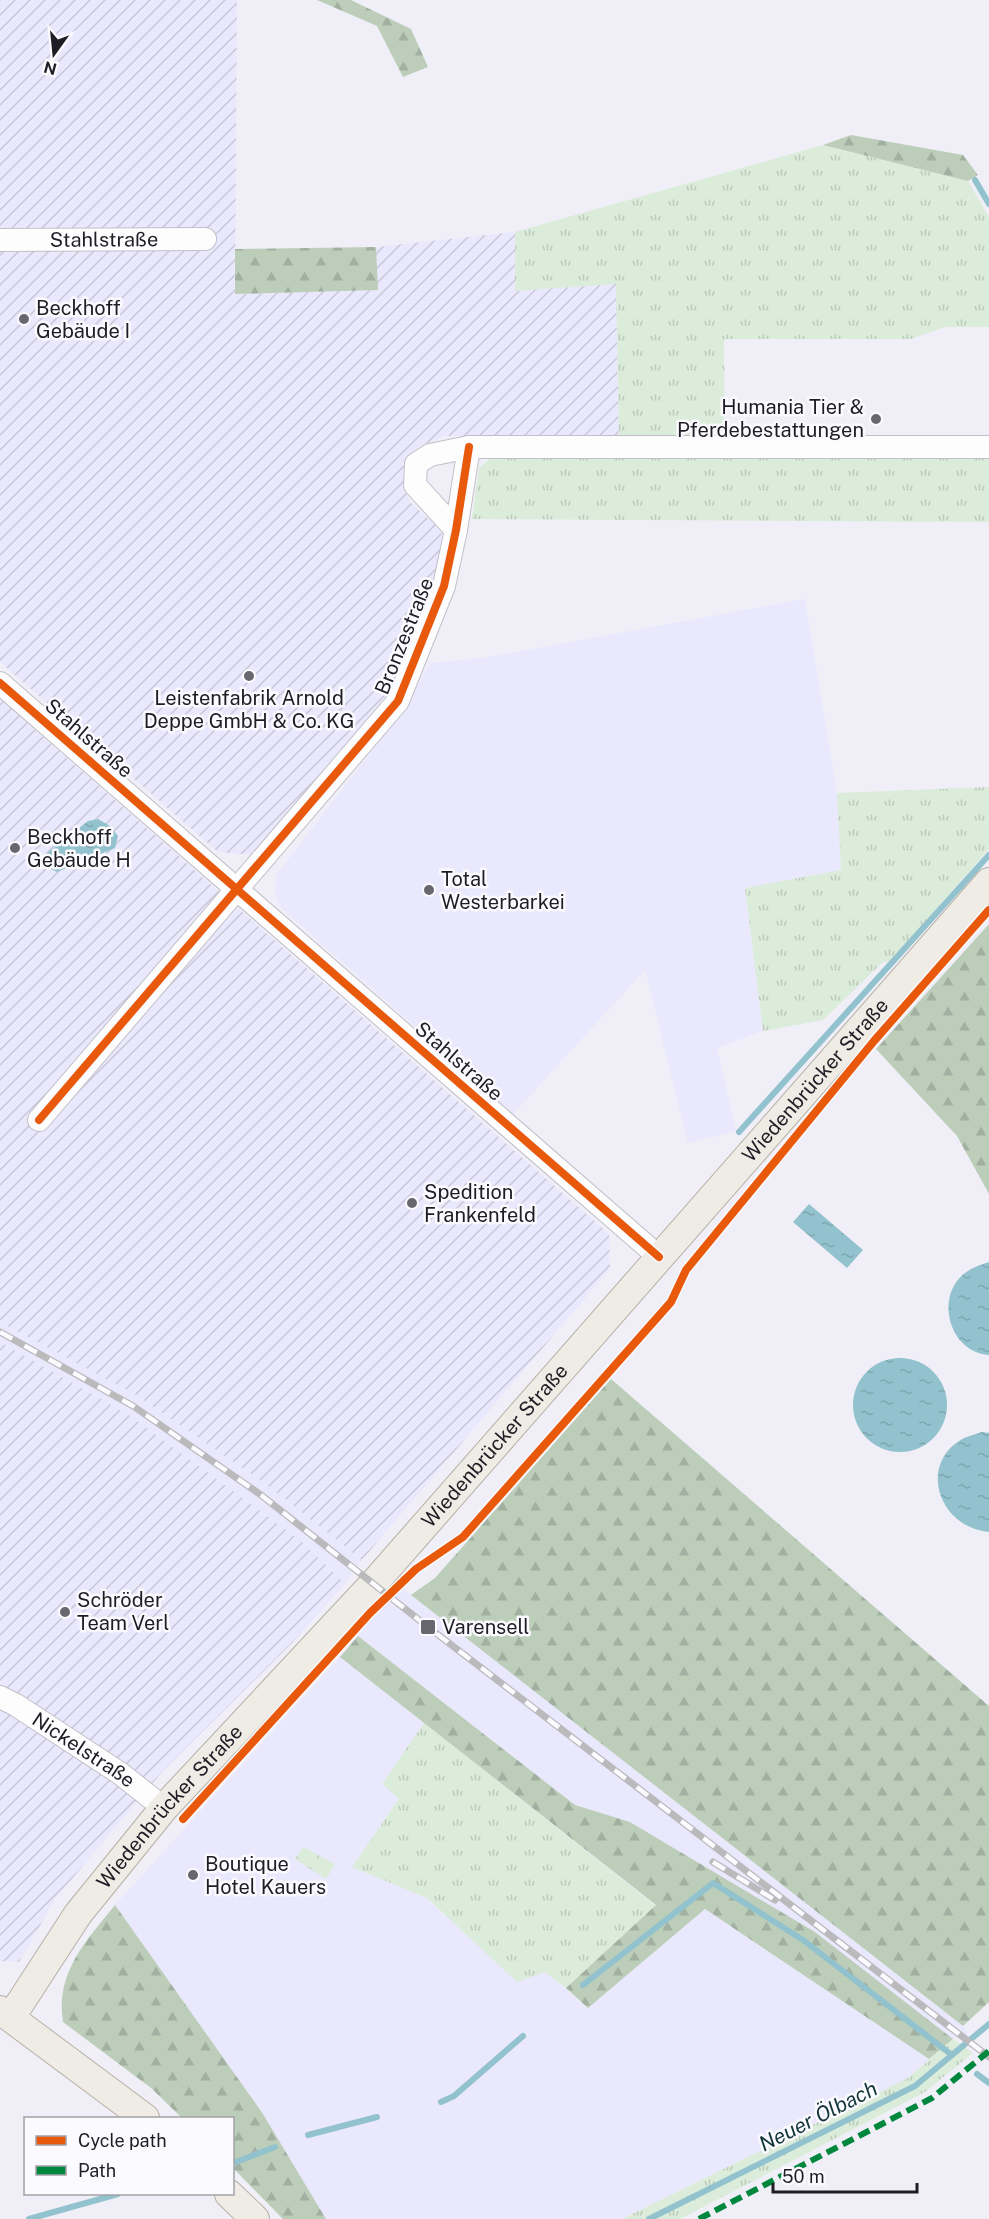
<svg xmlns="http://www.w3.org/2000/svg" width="989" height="2219" font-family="'Public Sans',sans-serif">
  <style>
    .built { fill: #eae8fc }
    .industrial { fill: url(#industrial-furrows) }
    .grass { fill: url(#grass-tufts) }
    .forest { fill: url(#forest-firs) }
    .park { fill: url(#park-crowns) }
    .water { fill: url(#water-ripples) }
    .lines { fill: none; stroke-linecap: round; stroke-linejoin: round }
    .stream { stroke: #92c2cd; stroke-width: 6 }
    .minor-casing { stroke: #c1c0c8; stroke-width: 24 }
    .major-casing { stroke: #b6b0a6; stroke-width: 30 }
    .minor { stroke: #fdfdfe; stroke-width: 22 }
    .major { stroke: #efece5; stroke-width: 28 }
    .rail-casing { stroke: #bab9bc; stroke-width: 7 }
    .rail { stroke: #fbfafe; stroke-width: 4.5; stroke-dasharray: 14; stroke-linecap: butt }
    .quiet { stroke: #00873e; stroke-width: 6; stroke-dasharray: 12 6; stroke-linecap: butt }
    .cycleway-casing { stroke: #fbfafe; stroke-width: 11 }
    .cycleway { stroke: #e8590c; stroke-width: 8 }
    .poi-dot { fill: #68666f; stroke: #fbfafe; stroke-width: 2 }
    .labels { text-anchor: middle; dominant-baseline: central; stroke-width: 5; stroke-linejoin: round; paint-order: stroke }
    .street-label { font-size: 20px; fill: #1e1d25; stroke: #fbfafe }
    .poi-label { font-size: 20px; fill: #1e1d25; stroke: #fbfafe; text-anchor: start }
    .water-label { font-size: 21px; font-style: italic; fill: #13363b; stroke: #fbfafe }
  </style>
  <defs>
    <pattern id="industrial-furrows" width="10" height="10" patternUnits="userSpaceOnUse" patternTransform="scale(1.5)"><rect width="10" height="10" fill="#eae8fc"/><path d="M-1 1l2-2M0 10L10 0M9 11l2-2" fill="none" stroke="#c8c7d8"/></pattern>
    <pattern id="grass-tufts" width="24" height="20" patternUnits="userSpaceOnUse" patternTransform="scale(1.5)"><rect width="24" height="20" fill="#dbecda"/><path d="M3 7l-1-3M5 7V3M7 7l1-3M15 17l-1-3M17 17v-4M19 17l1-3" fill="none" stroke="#bccabb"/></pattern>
    <pattern id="forest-firs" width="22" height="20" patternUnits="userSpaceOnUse" patternTransform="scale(1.5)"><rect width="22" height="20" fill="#bcceba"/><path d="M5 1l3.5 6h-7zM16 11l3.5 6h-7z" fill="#a1b0a0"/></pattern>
    <pattern id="park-crowns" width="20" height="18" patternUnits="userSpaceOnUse" patternTransform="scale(1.5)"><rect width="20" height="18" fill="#dbecda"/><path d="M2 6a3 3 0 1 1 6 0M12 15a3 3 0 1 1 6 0" fill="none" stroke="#bccabb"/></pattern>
    <pattern id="water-ripples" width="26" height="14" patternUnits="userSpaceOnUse" patternTransform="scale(1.5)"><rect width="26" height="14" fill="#92c2cd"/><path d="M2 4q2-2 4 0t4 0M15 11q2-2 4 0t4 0" fill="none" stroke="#7da6b0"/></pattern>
  </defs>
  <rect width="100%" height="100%" fill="#f0eff8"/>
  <g class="built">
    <polygon points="805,599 837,793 841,870 745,888 763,1031 717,1048 736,1131 688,1143 645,970 513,1114 281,908 275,894 276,875 398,717 430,663 482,658"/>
    <polygon points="0,1322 136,1395 266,1484 362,1560 345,1584 301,1541 129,1415 0,1342"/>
    <polygon points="403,1589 963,2026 969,2033 953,2039 815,1932 630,1822 575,1805 358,1636 374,1616"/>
    <polygon points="340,1657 424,1723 382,1784 399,1798 352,1867 427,1898 442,1914 545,1972 588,2008 705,1909 929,2059 908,2078 622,2219 326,2219 263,2114 115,1905"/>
  </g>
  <g class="industrial">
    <polygon points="0,0 237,0 235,294 377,290 376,247 515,232 515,291 616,283 619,440 445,436 420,446 407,461 403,472 404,489 411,503 440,529 444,540 435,582 385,700 253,855 218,852 0,662"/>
    <polygon points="0,699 609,1234 610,1269 362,1560 266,1484 136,1395 0,1322"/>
    <polygon points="0,1342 129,1415 301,1541 345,1584 291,1644 162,1772 56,1898 19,1962 0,1961"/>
  </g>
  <g class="grass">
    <polygon points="823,145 968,181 989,217 989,327 945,327 911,339 724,339 725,440 619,440 616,284 515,291 515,232"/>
    <polygon points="989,457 989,522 472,519 479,468 491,458"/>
    <polygon points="989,787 989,849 891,960 882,963 823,1020 763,1031 745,888 841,870 837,793"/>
    <polygon points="424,1723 656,1906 566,1988 545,1972 517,1982 427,1898 352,1867 399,1799 382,1784"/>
    <polygon points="953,2039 973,2053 925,2092 680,2219 622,2219 908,2078"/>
  </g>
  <g class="forest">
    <polygon points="317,0 351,0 411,29 428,67 403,77 377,26"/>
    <polygon points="851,135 963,155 978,175 968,181 823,145"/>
    <polygon points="376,247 378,290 235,294 235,249"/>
    <polygon points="989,924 989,1194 957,1136 876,1049"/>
    <polygon points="611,1379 989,1706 989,2002 963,2026 411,1595 435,1578"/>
    <polygon points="358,1636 575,1805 630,1822 815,1932 953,2039 929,2059 705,1909 588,2008 566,1988 656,1905 340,1657"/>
    <path d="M115,1905L263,2114L326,2219H283L233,2168L232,2118H182L151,2088L63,2022C55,1973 86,1941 115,1905Z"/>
  </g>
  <polygon class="park" points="303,1847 335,1864 326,1879 295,1859"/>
  <g class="water">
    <polygon points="98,819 110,826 118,836 115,848 57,872 49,868 46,854 88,821"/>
    <polygon points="809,1204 863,1250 847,1268 793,1222"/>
    <path d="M989,1262V1355C954,1353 937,1308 957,1281C965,1270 977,1266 989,1262Z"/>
    <circle cx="900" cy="1405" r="47"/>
    <path d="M982,1432L989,1433V1532C938,1527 917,1463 964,1438C969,1436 976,1434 982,1432Z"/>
  </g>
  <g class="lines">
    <g class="stream">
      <polyline points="975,180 989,204"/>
      <polyline points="739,1132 989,855"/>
      <polyline points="583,1985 713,1883 803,1940 952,2055"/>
      <polyline points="977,2074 989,2083"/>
      <polyline points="441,2102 454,2096 523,2036"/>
      <polyline points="308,2135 377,2117"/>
      <polyline points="236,2162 275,2147"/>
      <polyline points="29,2219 118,2194"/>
      <polyline points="649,2219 915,2086 989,2024"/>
    </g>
    <g class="minor-casing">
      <g id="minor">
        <path id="s1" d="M0,240L205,239"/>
        <polyline points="456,530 415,485 416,464 430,455 469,447 989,447"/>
        <polyline points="0,683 659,1257"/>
        <polyline points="39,1120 398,701 444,586 456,530 469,447"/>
        <path id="s2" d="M0,1697L16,1705L121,1774L164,1808"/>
      </g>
    </g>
    <g class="major-casing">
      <g id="major">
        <polyline points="0,2010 145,2118"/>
        <path id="s3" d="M11,2017L78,1914L164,1808L374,1583L989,882"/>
        <polyline points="229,2194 255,2219"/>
      </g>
    </g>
    <use href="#minor" class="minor"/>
    <use href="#major" class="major"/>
    <g class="rail-casing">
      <g id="rail">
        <polyline points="0,1332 133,1406 261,1495 428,1627 989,2057"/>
        <polyline points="713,1862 775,1900"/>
      </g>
    </g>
    <use href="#rail" class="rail"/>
    <polyline class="quiet" points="699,2219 932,2098 989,2051"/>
    <g class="cycleway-casing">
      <g id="cycleway">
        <polyline points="0,683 659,1257"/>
        <polyline points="39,1120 398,701 444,586 456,530 469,447"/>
        <polyline points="183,1819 370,1613 416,1569 463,1537 671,1302 686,1270 874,1041 989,910"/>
      </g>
    </g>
    <use href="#cycleway" class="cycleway"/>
  </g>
  <g class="poi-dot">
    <circle cx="24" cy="319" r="6"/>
    <circle cx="876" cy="419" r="6"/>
    <circle cx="249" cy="676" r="6"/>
    <circle cx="15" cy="848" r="6"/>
    <circle cx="429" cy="890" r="6"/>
    <circle cx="412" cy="1203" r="6"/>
    <circle cx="65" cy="1612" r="6"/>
    <rect x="420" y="1619" width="16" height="16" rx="3"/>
    <circle cx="193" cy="1875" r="6"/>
  </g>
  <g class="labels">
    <g class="street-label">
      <text stroke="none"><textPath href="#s1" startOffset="104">Stahlstraße</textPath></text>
      <text transform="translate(404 636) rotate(-68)">Bronzestraße</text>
      <text transform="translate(89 738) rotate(41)">Stahlstraße</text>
      <text transform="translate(459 1061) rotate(41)">Stahlstraße</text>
      <text stroke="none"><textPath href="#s3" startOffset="1236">Wiedenbrücker Straße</textPath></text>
      <text stroke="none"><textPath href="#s3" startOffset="750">Wiedenbrücker Straße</textPath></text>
      <text stroke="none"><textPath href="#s2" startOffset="99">Nickelstraße</textPath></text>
      <text stroke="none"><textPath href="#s3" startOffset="264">Wiedenbrücker Straße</textPath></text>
    </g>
    <g class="poi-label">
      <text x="36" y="308">Beckhoff<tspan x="36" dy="23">Gebäude I</tspan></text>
      <text x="864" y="407" text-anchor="end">Humania Tier &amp;<tspan x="864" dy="23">Pferdebestattungen</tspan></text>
      <text x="249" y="698" text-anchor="middle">Leistenfabrik Arnold<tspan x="249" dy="23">Deppe GmbH &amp; Co. KG</tspan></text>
      <text x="27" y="837">Beckhoff<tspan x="27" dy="23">Gebäude H</tspan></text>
      <text x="441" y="879">Total<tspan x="441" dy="23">Westerbarkei</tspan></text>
      <text x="424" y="1192">Spedition<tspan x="424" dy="23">Frankenfeld</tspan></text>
      <text x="77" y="1600">Schröder<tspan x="77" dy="23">Team Verl</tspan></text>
      <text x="442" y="1627">Varensell</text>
      <text x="205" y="1864">Boutique<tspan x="205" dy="23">Hotel Kauers</tspan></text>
    </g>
    <g class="water-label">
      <text transform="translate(818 2116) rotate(-27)">Neuer Ölbach</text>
    </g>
  </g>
  <rect x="24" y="2117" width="210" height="78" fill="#fbfafe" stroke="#a3a2a7" stroke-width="1.5"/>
  <rect x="36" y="2136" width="30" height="9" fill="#e8590c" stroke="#a3a2a7" stroke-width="1.5"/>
  <text x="78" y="2147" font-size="18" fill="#1e1d25">Cycle path</text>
  <rect x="36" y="2166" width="30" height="9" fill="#00873e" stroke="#a3a2a7" stroke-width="1.5"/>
  <text x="78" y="2177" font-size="18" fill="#1e1d25">Path</text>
  <g transform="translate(54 54) rotate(195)" stroke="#fbfafe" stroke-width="4.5" paint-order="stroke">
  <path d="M0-4.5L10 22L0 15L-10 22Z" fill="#1e1d25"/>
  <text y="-9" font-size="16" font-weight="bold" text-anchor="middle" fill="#1e1d25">N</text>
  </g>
  <path d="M773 2183v9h144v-9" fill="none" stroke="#1e1d25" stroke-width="3"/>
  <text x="782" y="2183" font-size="18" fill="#1e1d25" stroke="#fbfafe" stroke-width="4.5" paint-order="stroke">50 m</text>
</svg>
